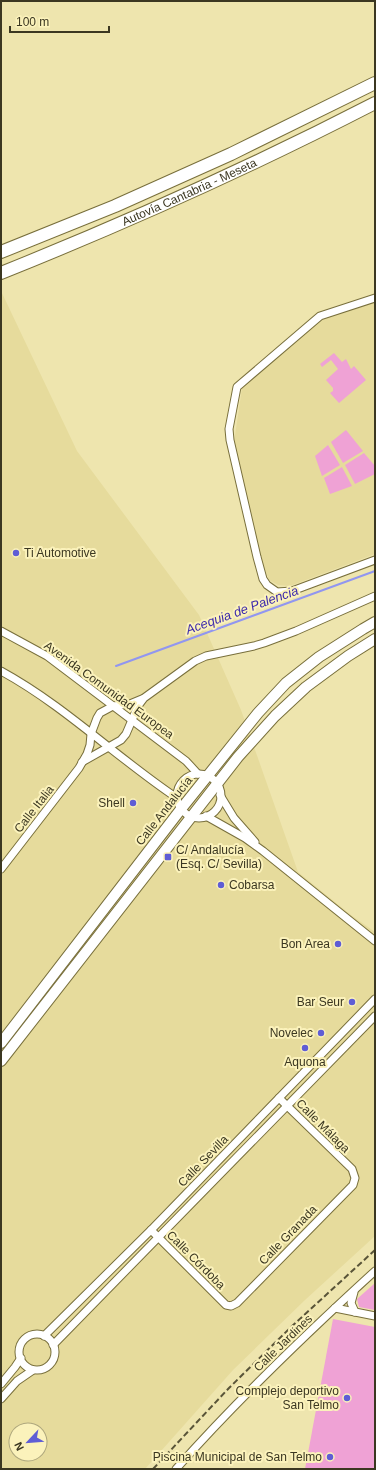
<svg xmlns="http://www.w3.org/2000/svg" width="376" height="1470" font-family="Helvetica,sans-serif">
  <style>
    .built { fill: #e6db9c; fill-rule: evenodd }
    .green { fill: #efa2d5 }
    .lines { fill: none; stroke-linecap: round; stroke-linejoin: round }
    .stream { stroke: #9196f0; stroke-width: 2 }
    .minor-casing { stroke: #786f3c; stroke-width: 9 }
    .secondary-casing { stroke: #786f3c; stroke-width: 12 }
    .motorway-casing { stroke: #786f3c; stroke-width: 14 }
    .minor { stroke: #fff; stroke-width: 7 }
    .secondary { stroke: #fff; stroke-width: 10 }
    .motorway { stroke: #fff; stroke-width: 12 }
    .rail { stroke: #595438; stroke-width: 2; stroke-dasharray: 6 3; stroke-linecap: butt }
    .poi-dot { fill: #5f5dd5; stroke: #fbf2bb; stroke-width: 1.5 }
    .labels { text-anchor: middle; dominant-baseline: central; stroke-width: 4; stroke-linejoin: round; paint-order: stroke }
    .street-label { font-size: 12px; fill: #3b3721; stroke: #fbf2bb }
    .poi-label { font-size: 12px; fill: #3b3721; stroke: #fbf2bb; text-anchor: end }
    .water-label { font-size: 13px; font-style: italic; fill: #3d2aac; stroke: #fbf2bb }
  </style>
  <rect width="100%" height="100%" fill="#eee5ae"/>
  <g class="built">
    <path d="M1,291L77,451L199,615L241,710L298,872L351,915L375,932V1236L305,1300L233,1370L145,1469H1ZM16,1430H40V1454H16Z"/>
    <polygon points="375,302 375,554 290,586 278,585 269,580 261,560 234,442 242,388 321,319"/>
  </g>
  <g class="green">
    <polygon points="334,353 342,362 346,359 351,369 354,366 366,380 339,403 330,393 333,391 333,388 326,380 338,369 331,360 322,367 320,364"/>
    <polygon points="346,430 363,451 343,463 331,442"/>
    <polygon points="328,445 340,465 322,476 315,456"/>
    <polygon points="364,453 375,466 375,474 355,484 345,465"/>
    <polygon points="342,467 352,486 330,494 324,478"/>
    <polygon points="375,1283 375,1310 359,1307 357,1299"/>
    <polygon points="333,1319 375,1327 375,1469 305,1469"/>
  </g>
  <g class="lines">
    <polyline class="stream" points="116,666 375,571"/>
    <g class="minor-casing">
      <g id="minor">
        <polyline points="375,298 320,316 237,387 229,429 230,440 257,557 263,579 267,585 277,592 292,591 375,560"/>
        <polyline points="1,631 47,656 186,761 198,774"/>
        <path d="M1,671C65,706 117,758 177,798"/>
        <polyline points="82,762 121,740 126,734 138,706 144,698 195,661 206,656 254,646 264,643 296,631 375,596"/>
        <circle cx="199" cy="796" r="22"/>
        <polyline points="220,795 234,818 255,842"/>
        <polyline points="206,816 245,838 263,851 375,941"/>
        <polyline points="1,869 79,768 87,754 90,745 91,734 97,718 100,713 113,706 130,704 142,699"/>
        <polyline points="151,1230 226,1305 231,1306 237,1303 353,1185 355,1178 352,1169 279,1098"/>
        <polyline points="354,1292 351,1303 355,1312"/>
        <polyline points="335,1308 375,1316"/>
        <circle cx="37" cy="1352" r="18"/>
        <polyline points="44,1336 153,1228 375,999"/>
        <polyline points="53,1345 375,1016"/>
        <polyline points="1,1384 15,1367 21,1358"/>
        <polyline points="1,1399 17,1381 33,1370"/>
        <path d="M176,1469C238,1399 306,1334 375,1271"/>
      </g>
    </g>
    <g class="secondary-casing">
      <g id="secondary">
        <polyline points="1,1043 181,809 258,713 286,683 319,657 363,629 375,622"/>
        <polyline points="1,1061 238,757 275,716 306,687 348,656 375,639"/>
      </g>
    </g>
    <g class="motorway-casing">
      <g id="motorway">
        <polyline points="1,252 115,206 231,154 375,83"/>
        <path id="s1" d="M1,273C128,222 253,166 375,103"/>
      </g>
    </g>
    <use href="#minor" class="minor"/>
    <use href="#secondary" class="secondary"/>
    <use href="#motorway" class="motorway"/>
    <polyline class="rail" points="153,1469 229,1388 290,1328 375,1250"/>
  </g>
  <g class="poi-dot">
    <circle cx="16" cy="553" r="4"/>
    <circle cx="133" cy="803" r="4"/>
    <rect x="164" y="853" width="8" height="8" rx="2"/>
    <circle cx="221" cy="885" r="4"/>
    <circle cx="338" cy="944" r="4"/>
    <circle cx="352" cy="1002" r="4"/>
    <circle cx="321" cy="1033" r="4"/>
    <circle cx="305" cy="1048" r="4"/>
    <circle cx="347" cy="1398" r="4"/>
    <circle cx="330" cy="1457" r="4"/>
  </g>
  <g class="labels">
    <g class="street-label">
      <text stroke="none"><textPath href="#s1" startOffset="205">Autovía Cantabria - Meseta</textPath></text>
      <text transform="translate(109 690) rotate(36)">Avenida Comunidad Europea</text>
      <text transform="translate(34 809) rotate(-52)">Calle Italia</text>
      <text transform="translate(164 811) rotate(-52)">Calle Andalucía</text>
      <text transform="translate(323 1126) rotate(45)">Calle Málaga</text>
      <text transform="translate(203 1161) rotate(-46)">Calle Sevilla</text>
      <text transform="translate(288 1235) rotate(-46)">Calle Granada</text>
      <text transform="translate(196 1260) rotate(45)">Calle Córdoba</text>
      <text transform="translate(283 1343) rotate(-44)">Calle Jardines</text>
    </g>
    <g class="poi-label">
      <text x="24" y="553" text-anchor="start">Ti Automotive</text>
      <text x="125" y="803">Shell</text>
      <text x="176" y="850" text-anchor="start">C/ Andalucía<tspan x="176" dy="14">(Esq. C/ Sevilla)</tspan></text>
      <text x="229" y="885" text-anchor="start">Cobarsa</text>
      <text x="330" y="944">Bon Area</text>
      <text x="344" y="1002">Bar Seur</text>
      <text x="313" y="1033">Novelec</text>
      <text x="305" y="1062" text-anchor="middle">Aquona</text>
      <text x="339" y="1391">Complejo deportivo<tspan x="339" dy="14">San Telmo</tspan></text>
      <text x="322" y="1457">Piscina Municipal de San Telmo</text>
    </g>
    <g class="water-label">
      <text transform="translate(242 610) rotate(-20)">Acequia de Palencia</text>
    </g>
  </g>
  <rect width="376" height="1470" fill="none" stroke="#3b3721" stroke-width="4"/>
  <g transform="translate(28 1442) rotate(244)"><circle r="19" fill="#fbf2bb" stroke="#aea77d"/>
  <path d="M0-3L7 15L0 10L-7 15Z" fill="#5f5dd5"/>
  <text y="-6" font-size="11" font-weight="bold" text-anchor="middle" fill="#3b3721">N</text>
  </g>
  <path d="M10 26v6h99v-6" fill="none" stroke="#3b3721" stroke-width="2"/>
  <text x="16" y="26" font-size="12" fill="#3b3721" stroke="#fbf2bb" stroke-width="3" paint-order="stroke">100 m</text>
</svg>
